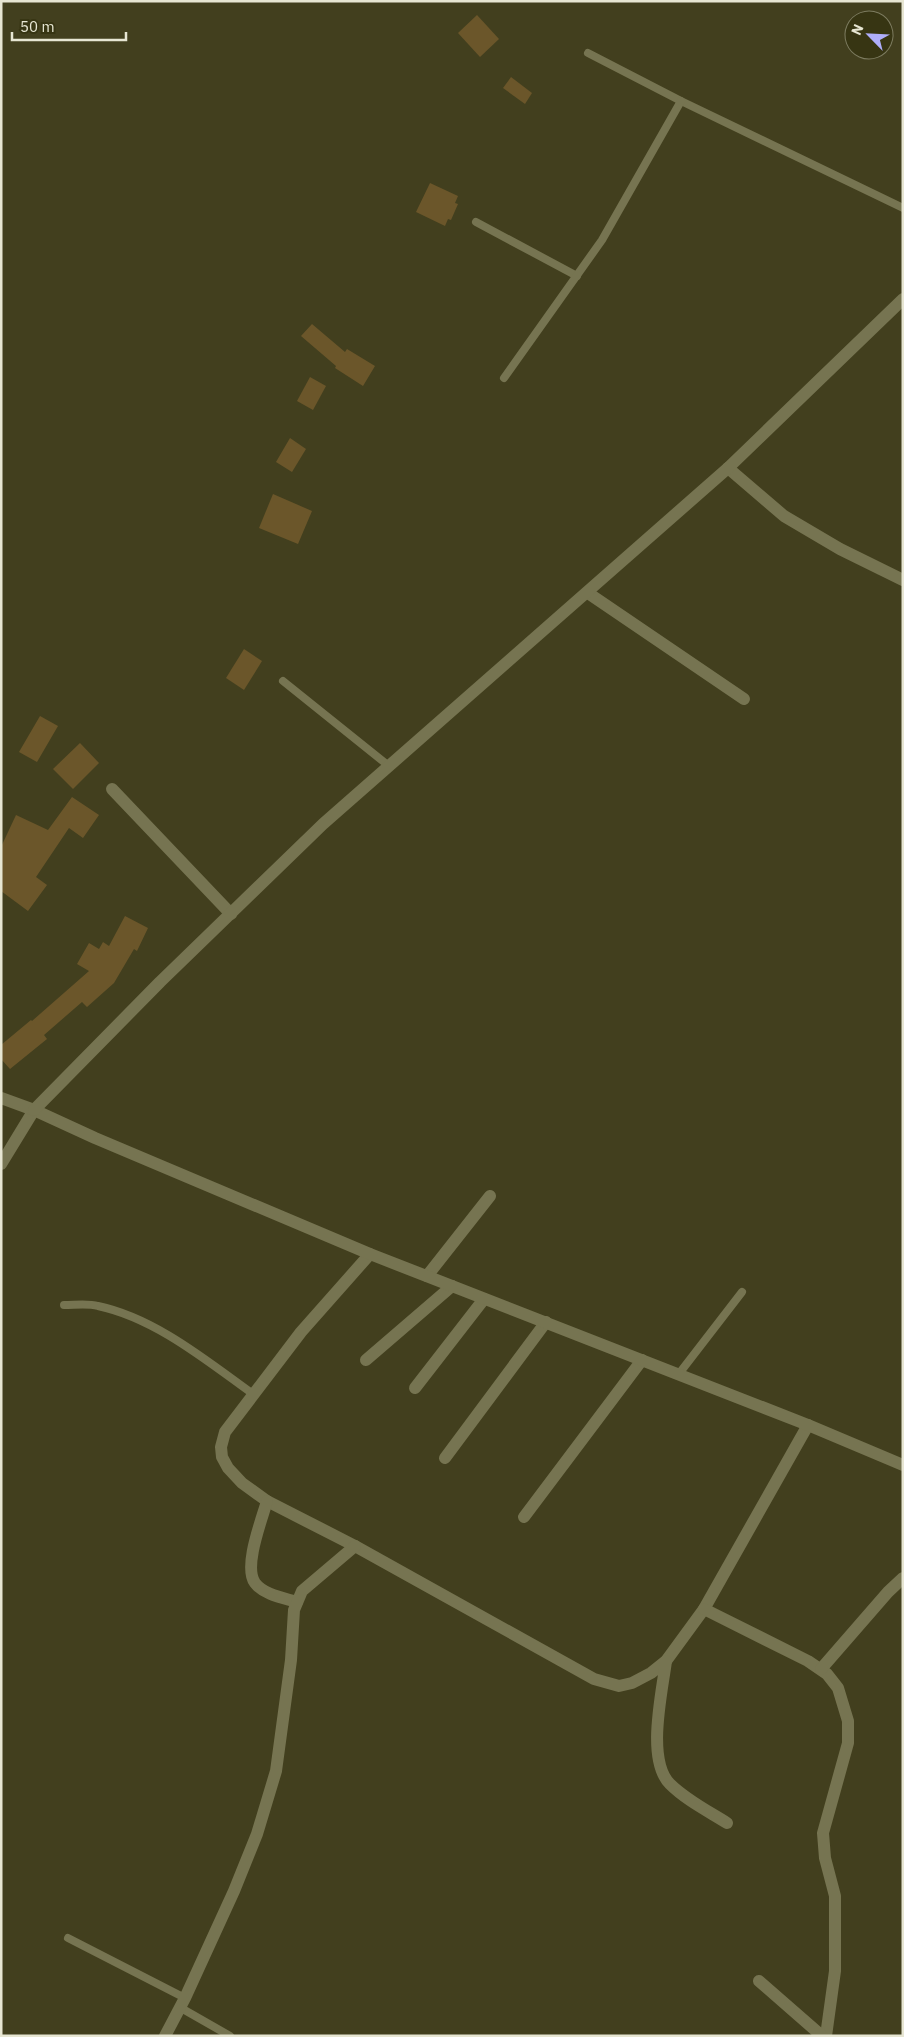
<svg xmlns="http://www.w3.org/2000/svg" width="904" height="2037" font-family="'IBM Plex Sans',sans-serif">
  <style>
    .building { fill: #6b562a }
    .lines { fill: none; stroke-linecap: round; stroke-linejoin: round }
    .lane { stroke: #767451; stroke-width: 8 }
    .street { stroke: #767451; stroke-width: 12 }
    .secondary { stroke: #767451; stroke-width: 12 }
  </style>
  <rect width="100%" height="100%" fill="#423f1e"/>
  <g class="building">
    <polygon points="477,15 499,39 480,57 458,33"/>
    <polygon points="511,77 532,93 525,104 503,88"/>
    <polygon points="430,183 458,196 455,203 458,204 451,220 448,219 445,226 416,212"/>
    <polygon points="312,324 345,352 347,349 375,366 363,386 335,368 336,366 301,336"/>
    <polygon points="310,377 326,386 313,410 297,401"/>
    <polygon points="290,438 306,449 292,472 276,462"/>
    <polygon points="273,494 312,511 298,544 259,528"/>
    <polygon points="244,649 262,661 244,690 226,678"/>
    <polygon points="40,716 58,726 37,762 19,752"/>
    <polygon points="80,743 99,763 73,789 53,769"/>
    <polygon points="72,797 99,815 83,838 69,828 36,877 47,885 28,911 1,891 1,847 16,815 48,830"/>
    <polygon points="125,916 148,928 137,951 134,949 114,983 87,1007 82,1002 44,1035 47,1039 10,1069 1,1059 1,1045 31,1020 32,1021 89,971 77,964 89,943 99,949 103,942 109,946"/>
  </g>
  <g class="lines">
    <g class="lane">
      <polyline points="588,53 681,101 903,208"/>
      <polyline points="476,222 577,276"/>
      <polyline points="504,378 602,240 681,101"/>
      <polyline points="283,681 389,766"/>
      <path d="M64,1305C75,1305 88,1303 98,1306C155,1318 207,1361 253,1394"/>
      <polyline points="678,1375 742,1292"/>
      <polyline points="68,1938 185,1998"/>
      <polyline points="181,2008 230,2036"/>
    </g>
    <g class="street">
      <polyline points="728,468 784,516 840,549 903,580"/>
      <polyline points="588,593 744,699"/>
      <polyline points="112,789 231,914"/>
      <polyline points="1,1164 34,1110"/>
      <polyline points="370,1254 301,1332 225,1432 221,1447 222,1457 228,1468 242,1483 267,1501 355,1546 594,1679 619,1686 632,1683 651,1673 666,1661 704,1609 808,1425"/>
      <polyline points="427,1276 490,1196"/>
      <polyline points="366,1360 452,1286"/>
      <polyline points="415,1388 484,1299"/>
      <polyline points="445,1458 546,1322"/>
      <path d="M267,1501C262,1519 243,1567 255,1583C264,1595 284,1598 297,1602"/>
      <polyline points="524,1517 642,1360"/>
      <polyline points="704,1609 808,1661 827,1674 838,1688 848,1721 848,1743 823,1833 825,1858 835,1896 835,1971 826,2036"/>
      <path d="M666,1661C662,1693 646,1760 670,1784C686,1800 708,1811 727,1823"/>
      <polyline points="821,1669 888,1592 903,1578"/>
      <polyline points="759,1981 822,2036"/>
      <polyline points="165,2036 185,1998 234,1891 257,1834 276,1771 291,1660 294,1610 302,1591 355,1546"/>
    </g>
    <g class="secondary">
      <polyline points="1,1098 34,1110 95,1138 370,1254 808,1425 903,1465"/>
      <polyline points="34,1110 160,982 323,824 728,468 903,299"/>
    </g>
  </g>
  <rect width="904" height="2037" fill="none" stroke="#e7e6d3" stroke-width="5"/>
  <g transform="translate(869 35) rotate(294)"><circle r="24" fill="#373513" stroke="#7d7c60"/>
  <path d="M0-4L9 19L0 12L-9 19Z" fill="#afaefa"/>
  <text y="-8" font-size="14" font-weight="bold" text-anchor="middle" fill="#e7e6d3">N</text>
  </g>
  <path d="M12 32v8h114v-8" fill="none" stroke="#e7e6d3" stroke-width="2.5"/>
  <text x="20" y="32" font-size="15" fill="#e7e6d3" stroke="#373513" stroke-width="4" paint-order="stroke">50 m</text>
</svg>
